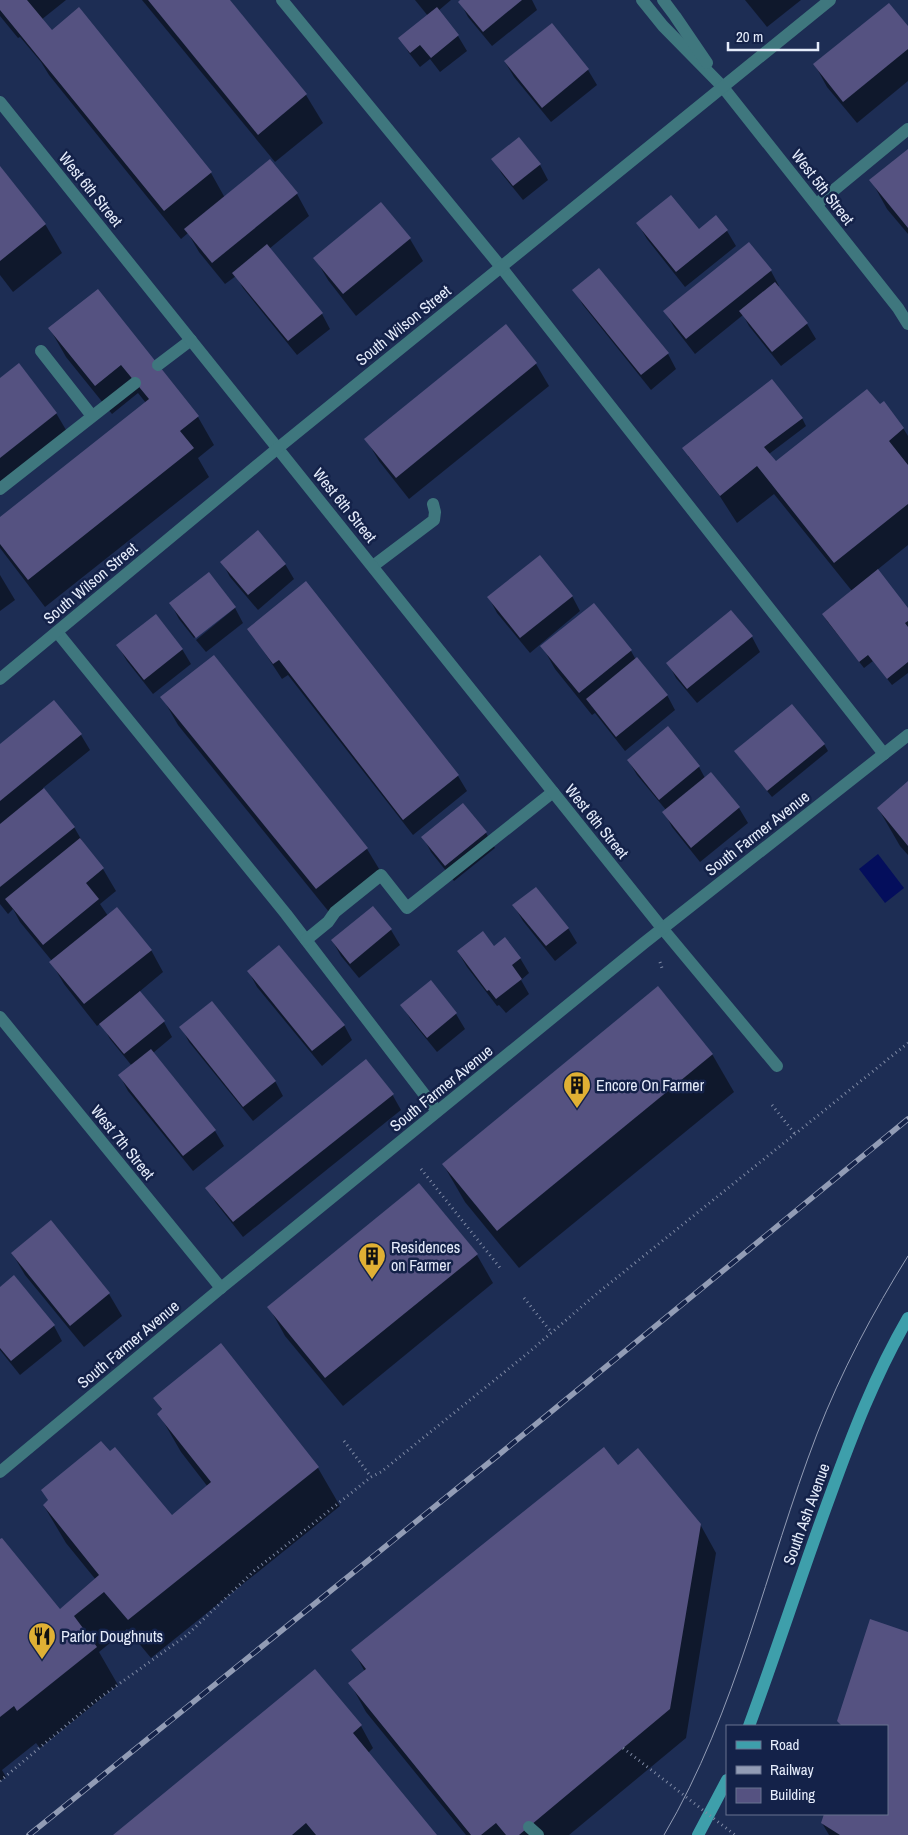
<svg xmlns="http://www.w3.org/2000/svg" width="908" height="1835" font-family="'Archivo Narrow',sans-serif">
  <style>
    .water { fill: #040e5c }
    .shadow { fill: #0007 }
    .building { fill: #555281 }
    .lines { fill: none; stroke-linecap: round; stroke-linejoin: round }
    .path { stroke: #7f8aa5; stroke-width: 3; stroke-dasharray: 1 4; stroke-linecap: butt }
    .lane { stroke: #3f777e; stroke-width: 12 }
    .street { stroke: #3f777e; stroke-width: 12 }
    .secondary { stroke: #3e9fab; stroke-width: 12 }
    .tram { stroke: #929cb5; stroke-width: 1 }
    .rail-casing { stroke: #929cb5; stroke-width: 5.5 }
    .rail { stroke: #142249; stroke-width: 4; stroke-dasharray: 11; stroke-linecap: butt }
    .path-bridge { stroke: #7f8aa5; stroke-width: 3; stroke-dasharray: 1 4; stroke-linecap: butt }
    .labels { text-anchor: middle; dominant-baseline: central; stroke-width: 5; stroke-linejoin: round; paint-order: stroke }
    .street-label { font-size: 16px; fill: #e5ecfb; stroke: #142249 }
    .poi-label { font-size: 16px; fill: #e5ecfb; stroke: #142249; text-anchor: start }
  </style>
  <rect width="100%" height="100%" fill="#1d2d54"/>
  <polygon class="water" points="878,854 904,888 885,903 859,869"/>
  <g class="shadow">
    <polygon points="0,0 66,0 41,20 51,32 79,9 211,173 225,198 297,194 309,216 269,249 322,314 330,329 297,355 243,288 236,276 225,284 199,252 188,233 181,239 49,75 41,62 20,37 18,38 0,16"/>
    <polygon points="142,0 229,0 306,95 323,123 275,162"/>
    <polygon points="415,0 451,0 438,11 458,36 467,51 440,72 430,59 420,67 409,53 400,38 428,16"/>
    <polygon points="462,0 532,0 537,10 492,46 468,17 460,2"/>
    <polygon points="745,0 801,0 767,27"/>
    <polygon points="551,24 588,70 597,85 551,122 514,77 505,62"/>
    <polygon points="908,28 908,81 857,123 827,87 815,65"/>
    <polygon points="908,150 908,234 887,209 871,180"/>
    <polygon points="493,159 540,165 548,180 523,200 502,174"/>
    <polygon points="0,168 45,224 62,253 13,292 0,275"/>
    <polygon points="381,204 410,239 423,261 356,316 328,280 315,258"/>
    <polygon points="638,224 699,231 727,231 736,246 685,287 647,239"/>
    <polygon points="599,270 668,354 676,369 651,390 583,305 574,290"/>
    <polygon points="771,271 779,286 778,287 807,324 816,339 781,366 749,326 743,315 695,354 674,327 665,312"/>
    <polygon points="98,291 198,417 214,445 198,458 209,477 45,607 0,548 0,519 146,403 138,393 112,414 66,357 50,329"/>
    <polygon points="505,326 536,364 549,386 409,499 379,461 366,439"/>
    <polygon points="0,380 56,413 69,435 0,490"/>
    <polygon points="802,418 806,426 769,454 776,463 903,428 908,436 908,545 877,570 908,610 908,673 892,685 873,661 864,668 827,621 823,614 852,591 774,494 737,523 719,495 688,456"/>
    <polygon points="222,562 285,564 294,579 258,610 230,577"/>
    <polygon points="0,575 15,600 0,611"/>
    <polygon points="305,583 458,776 467,791 413,835 288,675 282,679 249,629"/>
    <polygon points="572,596 580,611 530,653 497,613 489,598"/>
    <polygon points="171,604 234,607 194,638 179,619"/>
    <polygon points="235,608 243,623 206,652 196,640"/>
    <polygon points="752,637 760,652 697,703 676,678 668,663"/>
    <polygon points="118,646 182,649 191,664 153,694 127,661"/>
    <polygon points="542,646 631,651 636,660 667,695 675,710 625,751 595,713 592,715 555,669"/>
    <polygon points="214,657 367,849 384,877 333,917 178,725 162,697"/>
    <polygon points="54,702 81,735 90,750 43,788 74,827 85,846 103,869 116,891 100,904 108,916 151,950 163,972 139,992 164,1022 172,1037 153,1053 215,1131 224,1146 193,1171 128,1091 120,1076 132,1066 110,1039 101,1023 97,1026 64,984 51,962 52,961 20,922 13,909 8,914 0,904 0,746"/>
    <polygon points="668,728 699,767 705,778 711,773 739,808 748,823 700,862 672,827 664,812 666,810 637,775 628,760"/>
    <polygon points="824,744 828,751 772,797 740,758"/>
    <polygon points="908,783 908,855 900,846 878,808"/>
    <polygon points="463,804 486,833 495,848 454,881 431,852 423,837"/>
    <polygon points="514,906 568,928 577,943 555,961 523,921"/>
    <polygon points="373,907 391,930 400,945 359,978 341,956 332,940"/>
    <polygon points="494,948 520,958 529,973 521,980 529,994 506,1013 499,1005 497,1006 467,967 458,952"/>
    <polygon points="249,972 344,1025 352,1040 322,1066 257,987"/>
    <polygon points="430,982 456,1014 465,1029 437,1052 411,1020 402,1005"/>
    <polygon points="181,1027 275,1081 283,1096 253,1121 189,1042"/>
    <polygon points="712,1054 734,1092 519,1268 465,1202 443,1164"/>
    <polygon points="392,1094 401,1110 243,1237 216,1203 207,1188"/>
    <polygon points="50,1222 109,1294 122,1316 84,1347 25,1275 12,1253"/>
    <polygon points="477,1255 493,1283 343,1406 285,1336 269,1307"/>
    <polygon points="0,1289 54,1326 62,1341 20,1375 0,1350"/>
    <polygon points="221,1345 318,1468 340,1506 151,1658 127,1629 99,1652 118,1685 40,1748 36,1743 2,1770 6,1777 0,1781 0,1541 60,1611 96,1580 66,1543 44,1506 172,1517 208,1487 181,1452 159,1414 162,1410 155,1398"/>
    <polygon points="618,1467 700,1524 716,1553 686,1738 569,1835 466,1835 366,1712 350,1683 365,1672 353,1650"/>
    <polygon points="908,1634 908,1835 829,1835 822,1823 825,1814 887,1814 887,1726 842,1726 838,1721"/>
    <polygon points="361,1726 373,1748 368,1753 435,1835 115,1835"/>
  </g>
  <g class="building">
    <polygon points="0,0 27,0 52,30 79,7 212,172 164,211 0,10"/>
    <polygon points="148,0 230,0 307,94 258,135"/>
    <polygon points="460,0 522,0 483,32 458,2"/>
    <polygon points="889,3 908,26 908,49 843,102 813,64"/>
    <polygon points="437,7 459,35 431,58 420,45 410,53 398,38"/>
    <polygon points="552,23 589,69 542,108 504,61"/>
    <polygon points="519,137 541,164 513,186 491,159"/>
    <polygon points="908,149 908,228 869,180"/>
    <polygon points="270,159 298,193 212,263 184,229"/>
    <polygon points="0,166 46,224 0,261"/>
    <polygon points="671,195 699,229 716,215 728,230 676,272 636,223"/>
    <polygon points="381,202 411,238 343,294 313,258"/>
    <polygon points="749,242 772,270 686,339 663,311"/>
    <polygon points="267,244 323,313 288,341 232,273"/>
    <polygon points="599,268 669,353 641,375 572,290"/>
    <polygon points="775,282 808,323 772,352 739,311"/>
    <polygon points="98,289 199,416 180,431 194,448 28,580 0,544 0,517 149,399 121,365 95,386 48,328"/>
    <polygon points="506,324 537,363 396,478 364,439"/>
    <polygon points="19,363 57,413 0,458 0,378"/>
    <polygon points="772,379 803,418 764,447 776,461 867,389 880,404 884,401 904,428 889,441 908,465 908,504 834,563 757,466 720,496 682,448"/>
    <polygon points="258,530 286,564 248,595 220,562"/>
    <polygon points="540,555 573,596 520,638 487,597"/>
    <polygon points="878,569 908,608 908,621 905,623 908,627 908,662 887,679 868,655 859,662 822,614"/>
    <polygon points="209,572 236,607 196,638 169,603"/>
    <polygon points="306,581 459,775 403,820 279,660 273,664 247,629"/>
    <polygon points="594,603 632,650 579,693 540,646"/>
    <polygon points="731,610 753,636 687,689 666,663"/>
    <polygon points="156,614 183,649 144,680 116,645"/>
    <polygon points="214,655 368,848 316,889 160,697"/>
    <polygon points="637,657 668,695 616,737 586,699"/>
    <polygon points="54,700 82,734 0,801 0,744"/>
    <polygon points="792,704 825,744 767,791 734,751"/>
    <polygon points="668,726 700,766 659,800 627,760"/>
    <polygon points="711,772 740,807 691,848 662,812"/>
    <polygon points="908,781 908,846 877,808"/>
    <polygon points="44,788 75,827 0,887 0,824"/>
    <polygon points="463,803 487,832 445,866 421,837"/>
    <polygon points="80,838 104,868 86,883 99,899 43,945 5,899"/>
    <polygon points="536,887 569,928 546,946 512,905"/>
    <polygon points="373,906 392,929 350,964 331,940"/>
    <polygon points="117,907 152,950 84,1004 49,962"/>
    <polygon points="483,931 494,946 505,937 521,958 512,965 522,979 496,999 489,990 487,991 457,951"/>
    <polygon points="279,945 345,1025 312,1051 247,971"/>
    <polygon points="431,980 457,1013 427,1038 400,1005"/>
    <polygon points="658,986 713,1054 497,1231 442,1164"/>
    <polygon points="140,991 165,1021 124,1054 99,1024"/>
    <polygon points="212,1001 276,1081 243,1107 179,1027"/>
    <polygon points="151,1049 216,1130 183,1156 118,1075"/>
    <polygon points="366,1059 394,1094 233,1222 205,1188"/>
    <polygon points="419,1183 478,1254 325,1378 267,1307"/>
    <polygon points="51,1220 110,1293 70,1326 11,1253"/>
    <polygon points="14,1275 55,1325 11,1361 0,1348 0,1287"/>
    <polygon points="221,1343 319,1467 128,1620 104,1592 74,1616 97,1647 17,1711 14,1706 0,1717 0,1539 2,1538 60,1609 99,1575 43,1505 48,1500 41,1490 101,1441 110,1451 115,1447 172,1515 211,1482 157,1414 162,1409 153,1398"/>
    <polygon points="604,1447 618,1465 638,1448 701,1524 670,1709 519,1835 506,1835 496,1823 481,1835 471,1835 348,1683 366,1669 351,1650"/>
    <polygon points="870,1619 908,1632 908,1835 840,1835 821,1823 824,1814 887,1814 887,1726 842,1726 837,1721"/>
    <polygon points="315,1669 362,1725 353,1733 437,1835 316,1835 306,1823 292,1835 113,1835"/>
  </g>
  <g class="lines">
    <g class="path">
      <polyline points="660,962 663,971"/>
      <polyline points="772,1105 795,1134"/>
      <polyline points="421,1169 501,1269"/>
      <polyline points="524,1298 552,1333"/>
      <polyline points="344,1441 371,1477 381,1472 528,1353 594,1296 908,1043"/>
      <polyline points="0,1781 94,1702 187,1635 254,1571 371,1477"/>
    </g>
    <g class="lane">
      <polyline points="282,0 501,267 884,754"/>
      <polyline points="817,204 908,129"/>
      <polyline points="41,351 92,416"/>
      <polyline points="158,365 191,340"/>
      <polyline points="0,489 135,383"/>
      <polyline points="373,566 434,520 435,512 433,504"/>
      <polyline points="57,632 286,914 437,1111"/>
      <polyline points="662,928 777,1066"/>
      <polyline points="306,940 328,922 335,912 381,875 407,908 553,792"/>
      <polyline points="529,1827 538,1835"/>
    </g>
    <g class="street">
      <polyline points="642,0 663,26 722,86 898,308 908,324"/>
      <polyline points="663,0 675,16 707,63"/>
      <polyline points="0,102 662,928"/>
      <polyline points="0,679 278,448 830,0"/>
      <polyline points="0,1017 221,1288"/>
      <polyline points="0,1472 221,1288 644,943 908,735"/>
    </g>
    <g class="secondary">
      <path d="M749,1726C777,1650 802,1572 830,1496C852,1435 875,1375 908,1318"/>
      <polyline points="698,1835 727,1780"/>
    </g>
    <path class="tram" d="M664,1835C737,1711 766,1567 817,1434C841,1372 873,1312 908,1256"/>
    <g class="rail-casing">
      <polyline id="rail" points="29,1835 496,1457 908,1119"/>
    </g>
    <use href="#rail" class="rail"/>
    <polyline class="path-bridge" points="623,1748 735,1835"/>
  </g>
  <defs>
    <g id="building-pin" transform="scale(1.4375)"><path d="M0 17L-7.5 6A9.5 9.5 0 1 1 7.5 6Z" fill="#e0b034" stroke="#142249"/><path d="M-4-6H4V6H1V3H-1V6H-4ZM-2.5-4.3h1.7v1.8h-1.7ZM.8-4.3h1.7v1.8H.8ZM-2.5-1h1.7V.8h-1.7ZM.8-1h1.7V.8H.8Z" fill="#111"/></g>
    <g id="restaurant-pin" transform="scale(1.4375)"><path d="M0 17L-7.5 6A9.5 9.5 0 1 1 7.5 6Z" fill="#e0b034" stroke="#142249"/><path d="M-5-6h1v4h1v-4h1v4h1v-4h1v5L-1.5 .5V6h-2V.5L-5-1ZM5-6V6H3V1.5H1.5Q1.5-4 5-6Z" fill="#111"/></g>
  </defs>
  <g fill-rule="evenodd">
    <use href="#building-pin" x="577" y="1085"/>
    <use href="#building-pin" x="372" y="1256"/>
    <use href="#restaurant-pin" x="42" y="1636"/>
  </g>
  <g class="labels">
    <g class="street-label">
      <text transform="translate(823 187) rotate(52)">West 5th Street</text>
      <text transform="translate(91 189) rotate(51)">West 6th Street</text>
      <text transform="translate(403 325) rotate(-39)">South Wilson Street</text>
      <text transform="translate(345 505) rotate(51)">West 6th Street</text>
      <text transform="translate(90 583) rotate(-40)">South Wilson Street</text>
      <text transform="translate(597 821) rotate(51)">West 6th Street</text>
      <text transform="translate(757 833) rotate(-38)">South Farmer Avenue</text>
      <text transform="translate(441 1088) rotate(-39)">South Farmer Avenue</text>
      <text transform="translate(123 1142) rotate(51)">West 7th Street</text>
      <text transform="translate(128 1344) rotate(-40)">South Farmer Avenue</text>
      <text transform="translate(806 1514) rotate(-70)">South Ash Avenue</text>
    </g>
    <g class="poi-label">
      <text x="596" y="1085">Encore On Farmer</text>
      <text x="391" y="1247">Residences<tspan x="391" dy="18">on Farmer</tspan></text>
      <text x="61" y="1636">Parlor Doughnuts</text>
    </g>
  </g>
  <rect x="726" y="1725" width="162" height="90" fill="#142249" stroke="#687390"/>
  <rect x="736" y="1741" width="25" height="8" fill="#3e9fab" stroke="#687390"/>
  <text x="770" y="1750" font-size="15" fill="#e5ecfb">Road</text>
  <rect x="736" y="1766" width="25" height="8" fill="#929cb5" stroke="#687390"/>
  <text x="770" y="1775" font-size="15" fill="#e5ecfb">Railway</text>
  <rect x="736" y="1788" width="25" height="15" fill="#555281" stroke="#687390"/>
  <text x="770" y="1800" font-size="15" fill="#e5ecfb">Building</text>
  <path d="M728 42v8h90v-8" fill="none" stroke="#e5ecfb" stroke-width="2.5"/>
  <text x="736" y="42" font-size="15" fill="#e5ecfb" stroke="#142249" stroke-width="4" paint-order="stroke">20 m</text>
</svg>
